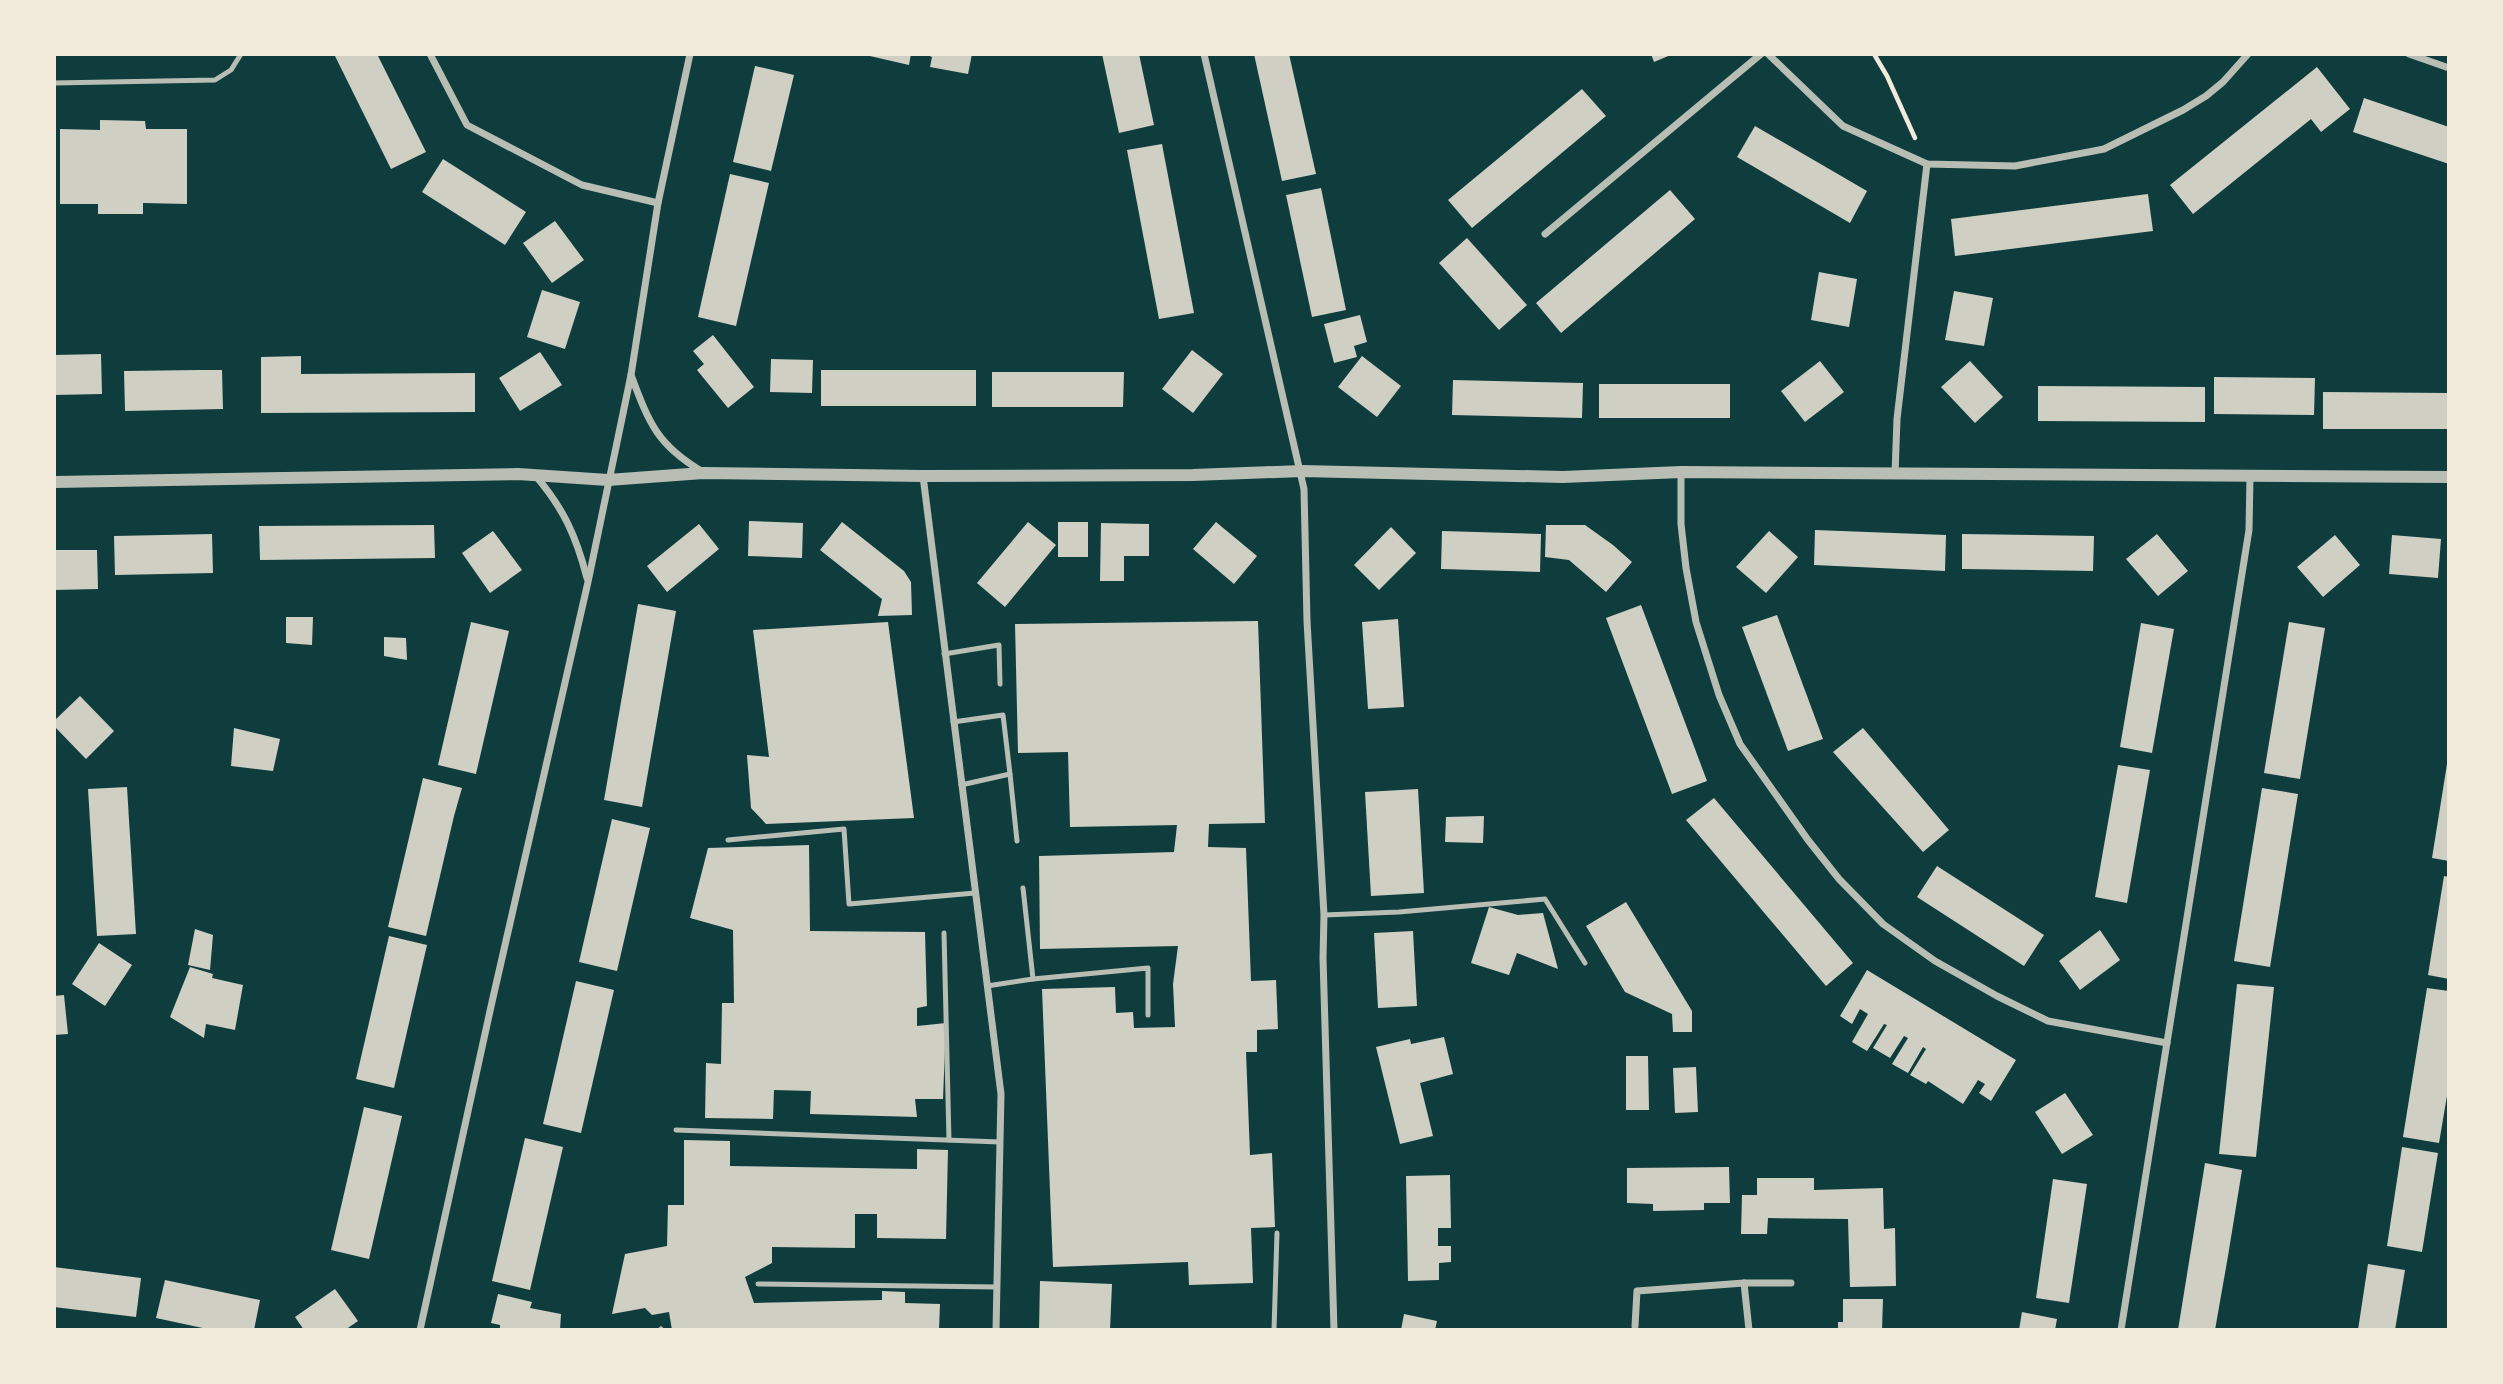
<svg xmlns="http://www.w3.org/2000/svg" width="2503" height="1384" font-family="'PT Sans Narrow',sans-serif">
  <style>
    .building { fill: #cfcfc3 }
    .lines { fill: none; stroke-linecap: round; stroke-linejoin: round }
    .path { stroke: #f1e9da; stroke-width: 4.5 }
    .service { stroke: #b8beb3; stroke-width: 5 }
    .minor { stroke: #b8beb3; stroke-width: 7 }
    .tertiary { stroke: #b8beb3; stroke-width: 12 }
  </style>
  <rect width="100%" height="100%" fill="#0f3d3e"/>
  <g class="building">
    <polygon points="334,54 377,54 426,152 391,169"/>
    <polygon points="861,54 911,54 909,65"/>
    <polygon points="925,54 972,54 968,74 930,67 932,57"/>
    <polygon points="1102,54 1139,54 1154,125 1119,133"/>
    <polygon points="1254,54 1289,54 1316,174 1282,181"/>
    <polygon points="1651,54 1673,54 1654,62"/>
    <polygon points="755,66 794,75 771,171 733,162"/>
    <polygon points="2317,67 2350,109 2321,132 2311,119 2193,214 2170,185"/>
    <polygon points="1582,89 1606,116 1472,228 1448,200"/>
    <polygon points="2364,98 2449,127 2449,164 2353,132"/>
    <polygon points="100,120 145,121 146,129 187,129 187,204 143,203 143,214 98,214 98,204 60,204 60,129 100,130"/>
    <polygon points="1755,126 1867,191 1850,223 1737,157"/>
    <polygon points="1162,144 1194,313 1159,319 1127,150"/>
    <polygon points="443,159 526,212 505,245 422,192"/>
    <polygon points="730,174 769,183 736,326 698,317"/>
    <polygon points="1321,188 1346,310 1312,317 1286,195"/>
    <polygon points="1670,190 1695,219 1561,333 1536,303"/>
    <polygon points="2148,194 2153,231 1955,256 1951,219"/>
    <polygon points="555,221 584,260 552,283 523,243"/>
    <polygon points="1467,238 1527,305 1499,330 1439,263"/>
    <polygon points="1819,272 1857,279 1849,327 1811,320"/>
    <polygon points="542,290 580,302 565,349 527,337"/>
    <polygon points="1954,291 1993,298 1984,346 1945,340"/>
    <polygon points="1360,315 1367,342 1354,346 1357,357 1334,363 1324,324"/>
    <polygon points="713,335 754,387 728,408 697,370 704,364 693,351"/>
    <polygon points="1192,350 1223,374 1193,413 1162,389"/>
    <polygon points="540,352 562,385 520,411 499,378"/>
    <polygon points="101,354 102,394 54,395 54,355"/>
    <polygon points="301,356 301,374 475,373 475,412 261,413 261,357"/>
    <polygon points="1362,356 1401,386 1377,417 1338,387"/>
    <polygon points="771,359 813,360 812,393 770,392"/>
    <polygon points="1820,361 1844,392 1805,422 1781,391"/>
    <polygon points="1970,361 2003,397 1975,423 1941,387"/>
    <polygon points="198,370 222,370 223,409 125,411 124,371"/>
    <rect x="821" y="370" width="155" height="36"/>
    <polygon points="992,372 1124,372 1123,407 992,407"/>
    <polygon points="2214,377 2315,378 2314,415 2214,414"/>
    <polygon points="1453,380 1583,383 1582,418 1452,415"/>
    <rect x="1599" y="384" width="131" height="34"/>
    <polygon points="2038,386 2205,387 2205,422 2038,421"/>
    <polygon points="2323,392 2449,393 2449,429 2323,429"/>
    <polygon points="749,521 803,523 802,558 748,556"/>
    <polygon points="842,522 904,571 911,582 912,615 878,616 882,599 820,550"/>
    <polygon points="1028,522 1056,545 1005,607 977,583"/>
    <rect x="1058" y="522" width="30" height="35"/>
    <polygon points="1216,522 1257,556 1234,584 1193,549"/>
    <polygon points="1101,523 1149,524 1149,556 1124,556 1124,581 1100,581"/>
    <polygon points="699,524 719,549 667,592 647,566"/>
    <polygon points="434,525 435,558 260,560 259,526"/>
    <polygon points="1546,525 1585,525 1613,545 1632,562 1606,592 1569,560 1545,557"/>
    <polygon points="1391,527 1416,553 1379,590 1354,565"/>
    <polygon points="1815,530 1946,535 1945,571 1814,565"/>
    <polygon points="493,531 522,570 490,593 462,553"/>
    <polygon points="1442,531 1541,534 1540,572 1441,569"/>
    <polygon points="1769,531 1798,557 1766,593 1736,567"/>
    <polygon points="212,534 213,573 115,575 114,536"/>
    <polygon points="1962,534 2094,536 2093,571 1962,569"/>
    <polygon points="2157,534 2188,571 2158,596 2126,559"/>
    <polygon points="2335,535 2360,565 2323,597 2297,567"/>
    <polygon points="2392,535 2441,539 2438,578 2389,574"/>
    <polygon points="54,550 97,550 98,589 54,590"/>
    <polygon points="638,604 676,611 642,807 604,800"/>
    <polygon points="1641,605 1707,781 1672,794 1606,618"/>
    <polygon points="1777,615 1823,739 1788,751 1742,627"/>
    <polygon points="286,617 313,617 312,645 286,643"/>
    <polygon points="1398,619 1404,707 1368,709 1362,622"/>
    <polygon points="1258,621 1265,823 1209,824 1208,847 1246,848 1251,981 1276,980 1278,1029 1257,1030 1257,1052 1246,1052 1250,1155 1272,1153 1275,1227 1251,1228 1253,1283 1189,1285 1188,1262 1053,1267 1042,989 1115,987 1116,1013 1133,1012 1134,1028 1175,1027 1173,984 1178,946 1040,949 1039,856 1174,852 1177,825 1070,827 1068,752 1018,753 1015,624"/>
    <polygon points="471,622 509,631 476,774 438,765"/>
    <polygon points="888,622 914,818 766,824 751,808 747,755 769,757 753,630"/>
    <polygon points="2289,622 2325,628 2300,779 2264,773"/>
    <polygon points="2141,623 2174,629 2152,753 2120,747"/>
    <polygon points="384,637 406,638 407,660 384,656"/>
    <polygon points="80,696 114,731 86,759 54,726 54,721"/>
    <polygon points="234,728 280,739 273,771 231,766"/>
    <polygon points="1863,728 1949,830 1923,852 1833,752"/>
    <polygon points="2447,764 2449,764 2449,861 2432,858"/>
    <polygon points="2118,765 2150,770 2127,903 2095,897"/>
    <polygon points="423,778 462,788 454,816 426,936 388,927"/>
    <polygon points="127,787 136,934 97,936 88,789"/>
    <polygon points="2262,788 2298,794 2270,967 2234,961"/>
    <polygon points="1418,789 1424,893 1371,896 1365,792"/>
    <polygon points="1714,798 1853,963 1826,986 1686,820"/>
    <polygon points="1484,816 1483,843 1445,842 1446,817"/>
    <polygon points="612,819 650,828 617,971 579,962"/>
    <polygon points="809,845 810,931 925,932 927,1006 917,1008 917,1026 946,1023 943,1099 915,1099 917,1117 810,1114 811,1091 774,1090 773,1119 705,1118 706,1063 721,1064 722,1003 734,1003 733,930 690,918 708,848"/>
    <polygon points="1937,866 2044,935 2024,966 1917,897"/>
    <polygon points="2444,876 2449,877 2449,979 2428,975"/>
    <polygon points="1626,902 1692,1011 1692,1032 1673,1032 1672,1014 1625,992 1586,926"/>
    <polygon points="1489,907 1518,915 1543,913 1558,969 1517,953 1509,975 1471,963"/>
    <polygon points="195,929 213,935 210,970 188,965"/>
    <polygon points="2100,930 2120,960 2080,990 2059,961"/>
    <polygon points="1413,931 1417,1006 1378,1008 1374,933"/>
    <polygon points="389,936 427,945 394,1088 356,1079"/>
    <polygon points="99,943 132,965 105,1006 72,984"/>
    <polygon points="190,967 213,974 212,978 243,985 235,1030 206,1024 204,1038 170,1017"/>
    <polygon points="1867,970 2016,1060 1991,1101 1979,1093 1985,1084 1978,1080 1963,1104 1928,1081 1926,1084 1910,1075 1926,1049 1923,1047 1908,1073 1892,1064 1908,1038 1904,1036 1890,1058 1873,1048 1887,1025 1884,1024 1867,1051 1852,1042 1868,1014 1860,1009 1852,1024 1840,1016"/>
    <polygon points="576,981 614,990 581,1133 543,1124"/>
    <polygon points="2237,984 2274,987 2256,1157 2219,1154"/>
    <polygon points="2427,988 2449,991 2449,1084 2439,1143 2403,1137"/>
    <polygon points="64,995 68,1034 54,1035 54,996"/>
    <polygon points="1444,1037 1453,1074 1420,1083 1433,1136 1400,1144 1376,1047 1410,1039 1411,1044"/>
    <polygon points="1626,1056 1648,1056 1649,1110 1626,1110"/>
    <polygon points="1696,1067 1698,1112 1675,1113 1673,1068"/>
    <polygon points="2065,1093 2093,1135 2062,1154 2035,1112"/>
    <polygon points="364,1107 402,1116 369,1259 331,1250"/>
    <polygon points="525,1138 563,1147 530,1290 492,1281"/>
    <polygon points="684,1140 730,1141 730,1166 917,1169 917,1149 948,1150 946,1239 877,1238 877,1214 855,1214 855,1248 772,1247 772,1263 745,1277 754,1303 882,1300 882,1291 905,1292 905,1303 940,1304 939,1330 672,1330 669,1312 652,1315 645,1308 612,1314 625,1254 667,1246 668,1205 684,1205"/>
    <polygon points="2402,1147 2438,1153 2422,1252 2387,1246"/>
    <polygon points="2205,1163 2242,1170 2228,1256 2215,1330 2178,1330"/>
    <polygon points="1729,1167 1730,1203 1704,1203 1704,1210 1653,1211 1653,1204 1627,1203 1627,1168"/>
    <polygon points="1450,1175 1451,1228 1438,1228 1438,1246 1451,1246 1451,1262 1439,1263 1439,1280 1408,1281 1406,1176"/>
    <polygon points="1757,1178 1814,1178 1814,1190 1883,1188 1884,1229 1895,1228 1896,1286 1850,1287 1848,1219 1768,1218 1767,1234 1741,1234 1742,1195 1757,1195"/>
    <polygon points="2053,1179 2087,1184 2069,1303 2036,1298"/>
    <polygon points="2368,1264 2405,1270 2395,1330 2358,1330"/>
    <polygon points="54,1267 141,1278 136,1317 54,1307"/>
    <polygon points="165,1280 260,1300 254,1330 212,1330 156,1318"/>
    <polygon points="1040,1281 1112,1284 1110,1330 1039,1330"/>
    <polygon points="335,1289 358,1321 345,1330 304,1330 295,1317"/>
    <polygon points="498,1294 532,1302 530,1308 561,1314 560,1330 500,1330 500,1325 491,1323"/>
    <polygon points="1843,1299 1883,1299 1882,1330 1838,1330 1838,1322 1843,1322"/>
    <polygon points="2022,1312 2057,1319 2055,1330 2019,1330"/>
    <polygon points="1404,1314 1437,1321 1435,1330 1401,1330"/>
  </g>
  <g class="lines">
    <polyline class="path" points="1874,54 1887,76 1915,138"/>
    <g class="service">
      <polyline points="54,83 215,80 231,70 241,54"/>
      <polyline points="944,654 999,645 1000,684"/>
      <polyline points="953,722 1003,715 1010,774 961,785"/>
      <polyline points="1010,774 1017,841"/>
      <polyline points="728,840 844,829 849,904 975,893"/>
      <polyline points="1023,888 1033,979"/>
      <polyline points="1324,915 1399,912 1545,899 1585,963"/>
      <polyline points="944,933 949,1140"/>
      <polyline points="987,986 1033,979 1148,968 1148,1015"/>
      <polyline points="676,1130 1000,1142"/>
      <polyline points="758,1284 997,1287"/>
      <polyline points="660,1330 661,1329"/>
      <polyline points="1274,1330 1277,1233"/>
    </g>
    <g class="minor">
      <polyline points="430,54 467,125 582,185 658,203"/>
      <polyline points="1204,54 1304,489 1307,621 1324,915 1323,958 1334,1330"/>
      <polyline points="1768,54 1843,126 1927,164 2015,166 2104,149 2183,110 2206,96 2223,82 2248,54"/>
      <polyline points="2409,54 2449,68"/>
      <polyline points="1545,234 1761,54"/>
      <path d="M631,375C649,423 657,445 703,472"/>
      <polyline points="1681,472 1681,524 1686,568 1696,622 1719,695 1740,744 1808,840 1839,879 1883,924 1935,961 1997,996 2048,1021 2167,1043"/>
      <polyline points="1895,474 1897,419 1927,164"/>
      <path d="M535,475C564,509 576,536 587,578"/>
      <polyline points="923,476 1001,1094 996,1330"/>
      <polyline points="1744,1283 1749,1330"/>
      <polyline points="1635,1326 1637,1291 1744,1283 1791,1283"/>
      <polyline points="420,1330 492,1002 588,582 631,375 658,203 690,54"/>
      <polyline points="2121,1330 2249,530 2250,477"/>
    </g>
    <polyline class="tertiary" points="54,482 518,474 608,480 703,473 923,476 1193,475 1302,471 1563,477 1681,472 2449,477"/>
  </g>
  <rect width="2503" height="1384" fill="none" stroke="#f1e9da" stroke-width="112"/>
</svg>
